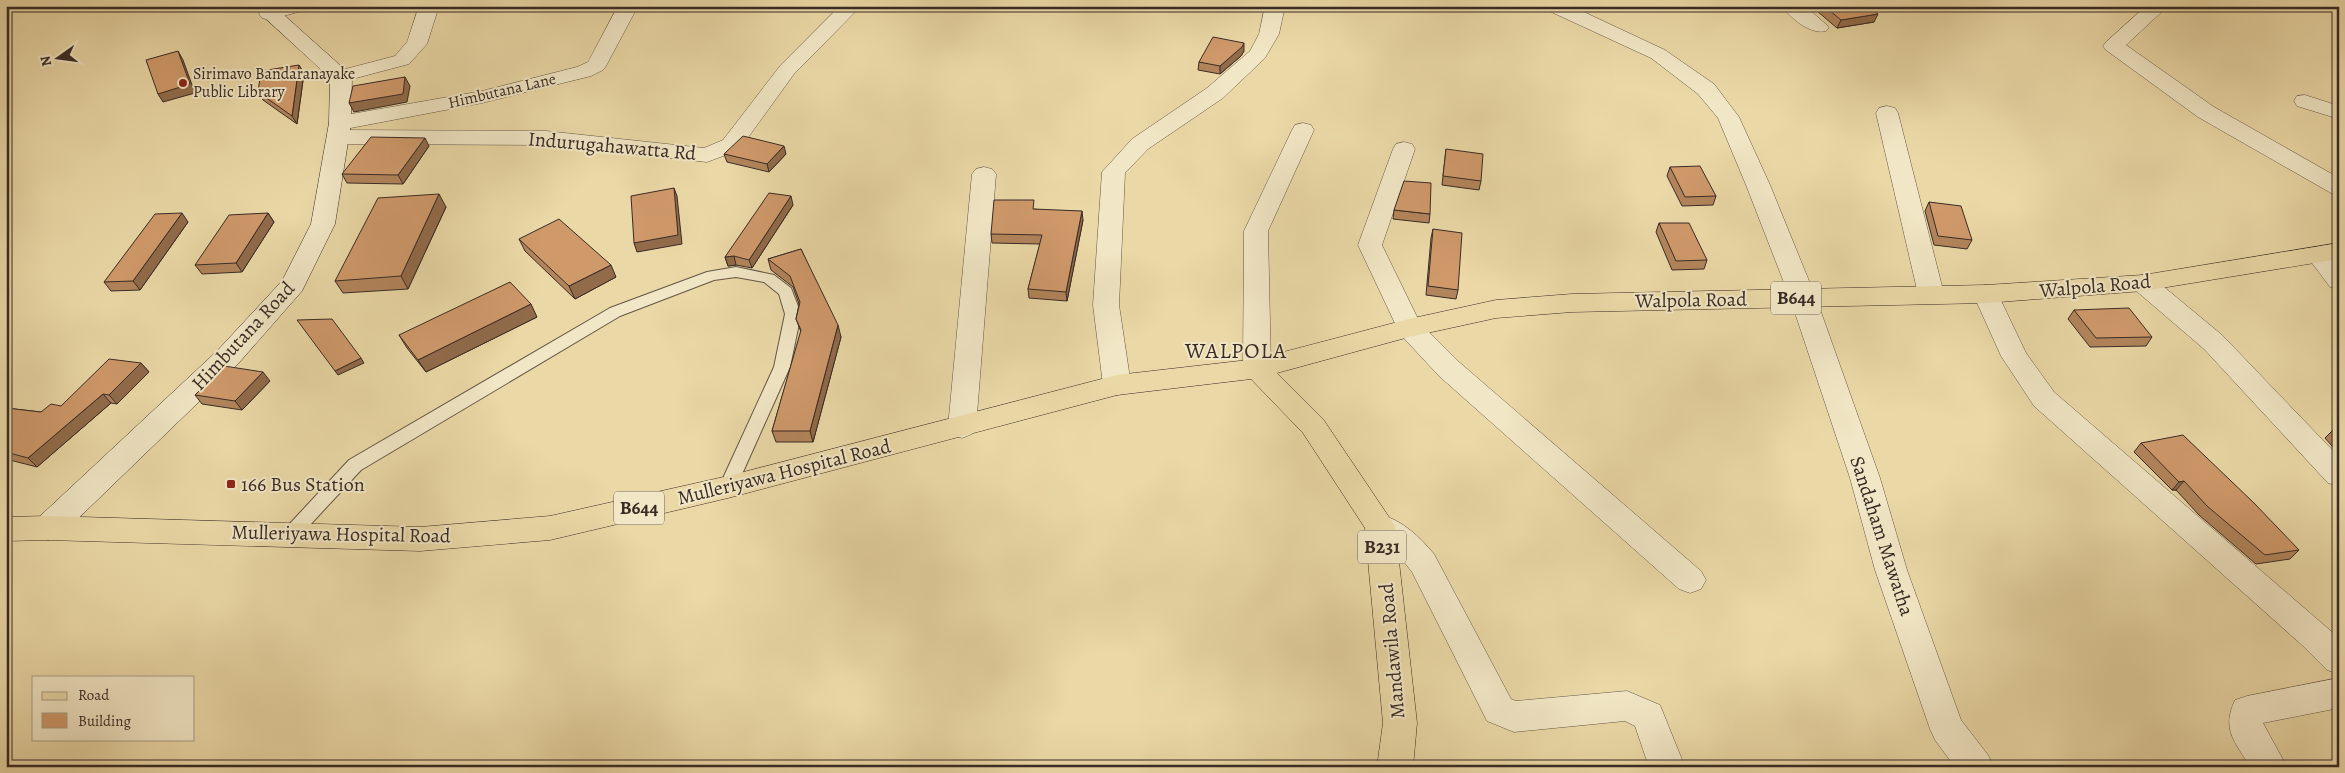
<svg xmlns="http://www.w3.org/2000/svg" width="2345" height="773" font-family="Alegreya,serif">
  <style>
    .lines { fill: none; stroke-linecap: round; stroke-linejoin: round }
    .lane-casing { stroke: #645646; stroke-width: 2 }
    .street-casing { stroke: #645646; stroke-width: 1 }
    .secondary-casing { stroke: #382b26; stroke-width: 1 }
    .primary-casing { stroke: #382b26; stroke-width: 1 }
    .lane { fill: #f1e6c5; fill-rule: evenodd }
    .street { fill: #f1e6c5; fill-rule: evenodd }
    .secondary { fill: #f1e6c5; fill-rule: evenodd }
    .primary { fill: #ead8a6; fill-rule: evenodd }
    .wall { fill: #b2845b; stroke: #382b26 }
    .shaded-wall { fill: #916b4a; stroke: #382b26 }
    .building { fill: #cf996a; stroke: #382b26 }
    .poi-dot { fill: #8f2418; stroke: #f1e6c5; stroke-width: 2 }
    .labels { text-anchor: middle; dominant-baseline: central; stroke-width: 4; stroke-linejoin: round; paint-order: stroke }
    .far-poi-label { font-size: 16px; fill: #382b26; stroke: #f1e6c5; text-anchor: start }
    .far-street-label { font-size: 16px; fill: #382b26; stroke: #f1e6c5 }
    .shield { fill: #f1e6c5; stroke: #706356; stroke-width: 1 }
    .shield-label { font-size: 19px; font-weight: bold; fill: #382b26 }
    .street-label { font-size: 20px; fill: #382b26; stroke: #f1e6c5 }
    .poi-label { font-size: 20px; fill: #382b26; stroke: #f1e6c5; text-anchor: start }
    .quarter-label { font-size: 22px; letter-spacing: 1px; fill: #382b26; stroke: #f1e6c5 }
  </style>
  <rect width="100%" height="100%" fill="#ead8a6"/>
  <filter id="stains"><feTurbulence type="fractalNoise" baseFrequency=".004" numOctaves="4"/><feColorMatrix values="0 0 0 0 .2 0 0 0 0 .09 0 0 0 0 .02 0 0 0 .5 -.17"/></filter>
  <radialGradient id="worn" r=".72"><stop offset=".6" stop-color="#630" stop-opacity="0"/><stop offset="1" stop-color="#630" stop-opacity=".3"/></radialGradient>
  <g class="lines">
    <g class="lane-casing">
      <polygon id="lane" points="736,267 774,275 791,288 801,314 790,367 734,492 728,494 722,492 719,487 774,367 785,314 779,294 764,282 736,277 714,280 620,316 361,470 296,540 290,542 284,540 281,535 284,530 349,460 610,308 707,272"/>
    </g>
    <g class="street-casing">
      <g id="street">
        <polygon points="275,6 308,6 305,10 269,20 262,18 259,14 262,10"/>
        <polygon points="419,6 439,6 427,44 409,64 341,82 334,80 330,76 334,72 395,56 407,42"/>
        <polygon points="618,6 638,6 606,66 603,70 591,76 482,103 340,130 332,128 329,123 332,118 340,116 482,91 577,67 588,62"/>
        <polygon points="840,6 861,6 794,74 739,150 707,162 546,145 338,144 330,142 327,137 330,132 338,130 546,131 704,148 723,140 780,66"/>
        <polygon points="1265,6 1285,6 1279,34 1265,58 1223,98 1148,149 1125,173 1119,305 1131,385 1127,392 1117,395 1107,392 1103,385 1093,305 1102,172 1132,139 1207,88 1250,51 1259,34"/>
        <polygon points="1544,6 1571,6 1665,50 1714,84 1739,117 1770,185 1816,298 1880,478 1907,570 1961,720 1988,755 1994,767 1955,767 1935,740 1930,729 1875,570 1850,478 1790,298 1746,185 1718,118 1698,94 1651,58 1547,10"/>
        <path d="M1782,6H1805L1829,27L1826,31C1811,35 1791,19 1782,6Z"/>
        <polygon points="2146,6 2168,6 2126,45 2214,107 2339,178 2339,195 2331,193 2198,117 2106,50 2103,46 2106,42"/>
        <polygon points="2305,95 2339,106 2339,119 2297,106 2294,101 2297,96"/>
        <polygon points="1887,106 1895,108 1898,113 1944,294 1940,300 1931,303 1922,300 1918,294 1876,113 1879,108"/>
        <polygon points="1303,123 1311,125 1314,130 1268,231 1271,369 1267,376 1257,379 1247,376 1243,369 1244,231 1292,130 1295,125"/>
        <polygon points="1404,142 1412,144 1415,149 1382,245 1420,323 1459,362 1701,571 1706,580 1701,589 1690,593 1679,589 1439,376 1400,334 1358,245 1393,149 1396,144"/>
        <polygon points="984,167 992,169 996,174 976,427 972,434 962,438 952,434 948,427 972,174 976,169"/>
        <path d="M2318,247C2341,253 2339,270 2339,289L2330,287L2306,255L2309,249Z"/>
        <polygon points="2143,275 2152,277 2222,335 2339,457 2339,486 2328,483 2204,349 2134,289 2130,283 2134,277"/>
        <polygon points="1986,285 1995,288 2026,353 2054,392 2339,638 2339,674 2327,670 2303,646 2034,406 2001,356 1973,294 1977,288"/>
        <path d="M1380,514C1403,521 1419,536 1434,554L1511,699L1516,701L1627,691L1660,705L1685,767H1649L1635,726L1625,721L1514,732L1487,721L1412,572L1397,553L1369,535L1365,526L1369,517Z"/>
        <path d="M2339,678V708L2263,723L2287,767H2250C2235,741 2221,730 2235,700L2247,696Z"/>
      </g>
    </g>
    <g class="secondary-casing">
      <polygon id="secondary" points="252,6 274,6 352,76 351,123 335,224 302,291 237,365 59,537 48,540 37,537 33,528 37,519 217,351 282,281 311,224 329,123 330,78"/>
    </g>
    <g class="primary-casing">
      <polygon id="primary" points="2339,243 2339,259 2143,291 1986,303 1572,312 1496,318 1409,337 1277,373 1323,419 1395,526 1417,723 1413,767 1377,767 1383,723 1365,528 1303,433 1251,379 1117,395 728,498 550,540 420,551 48,540 6,541 6,517 48,516 420,527 550,516 728,476 1117,375 1257,359 1409,319 1496,300 1572,294 1986,285 2143,275"/>
    </g>
    <use href="#lane" class="lane"/>
    <use href="#street" class="street"/>
    <use href="#secondary" class="secondary"/>
    <use href="#primary" class="primary"/>
  </g>
  <g class="wall">
    <polygon points="1811,6 1867,6 1874,22 1837,28"/>
    <polygon points="1244,51 1241,56 1220,74 1198,70 1199,62"/>
    <polygon points="304,73 297,124 263,100 258,92"/>
    <polygon points="429,146 403,184 347,183 342,174"/>
    <polygon points="1446,149 1481,181 1479,190 1442,185"/>
    <polygon points="724,154 786,154 769,172 727,162"/>
    <polygon points="1670,167 1716,196 1713,205 1682,206 1667,176"/>
    <polygon points="1929,202 1972,240 1967,249 1934,245 1925,211"/>
    <polygon points="793,205 752,268 736,265 728,266 725,257"/>
    <polygon points="446,207 408,289 343,293 335,281"/>
    <polygon points="1035,209 1083,220 1067,301 1029,298 1028,289 1040,244 992,243 991,234"/>
    <polygon points="1394,210 1430,214 1429,223 1393,219"/>
    <polygon points="268,213 274,222 242,272 202,274 195,265"/>
    <polygon points="188,222 140,290 111,291 104,282"/>
    <polygon points="1659,223 1707,260 1704,269 1672,270 1656,232"/>
    <polygon points="1433,229 1458,290 1456,299 1426,295 1431,238"/>
    <polygon points="519,239 616,277 575,299 525,251"/>
    <polygon points="801,249 841,337 813,442 776,442 772,431 801,332 796,319 799,304 793,287 771,270 768,259"/>
    <polygon points="2074,310 2152,337 2146,346 2090,347 2068,319"/>
    <polygon points="537,317 426,372 407,348 399,335"/>
    <polygon points="141,363 149,372 117,404 111,403 37,467 6,459 6,408 41,412 61,406"/>
    <polygon points="270,381 242,410 202,404 195,395"/>
    <polygon points="2334,429 2339,430 2339,454 2325,438"/>
    <polygon points="2141,443 2299,550 2290,559 2256,564 2199,515 2176,490 2172,490 2134,452"/>
  </g>
  <g class="shaded-wall">
    <polygon points="1878,14 1874,22 1837,28 1841,20"/>
    <polygon points="1244,43 1244,51 1241,56 1220,74 1220,66"/>
    <polygon points="178,51 183,60 195,93 163,102 158,94"/>
    <polygon points="299,65 304,73 297,124 292,116"/>
    <polygon points="405,77 410,86 407,102 354,112 349,103"/>
    <polygon points="425,138 429,146 403,184 398,175"/>
    <polygon points="784,146 786,154 769,172 767,164"/>
    <polygon points="674,188 677,196 682,244 637,252 634,243"/>
    <polygon points="439,194 446,207 408,289 401,276"/>
    <polygon points="791,196 793,205 752,268 749,260"/>
    <polygon points="1082,211 1083,220 1067,301 1066,292"/>
    <polygon points="182,213 188,222 140,290 133,281"/>
    <polygon points="268,213 274,222 242,272 236,263"/>
    <polygon points="734,256 736,265 728,266 725,257"/>
    <polygon points="611,265 616,277 575,299 569,286"/>
    <polygon points="531,304 537,317 426,372 418,360"/>
    <polygon points="838,325 841,337 813,442 810,431"/>
    <polygon points="361,358 364,363 338,375 335,371"/>
    <polygon points="141,363 149,372 117,404 109,395"/>
    <polygon points="263,372 270,381 242,410 235,401"/>
    <polygon points="103,394 111,403 37,467 28,458"/>
    <polygon points="2184,481 2176,490 2172,490 2179,482"/>
  </g>
  <g class="building">
    <polygon points="1824,6 1867,6 1878,14 1841,20"/>
    <polygon points="1213,37 1244,43 1242,47 1220,66 1199,62"/>
    <polygon points="178,51 190,84 158,94 146,60"/>
    <polygon points="299,65 292,116 258,92 261,71"/>
    <polygon points="405,77 403,94 349,103 353,86"/>
    <polygon points="743,136 784,146 767,164 724,154"/>
    <polygon points="371,137 425,138 398,175 342,174"/>
    <polygon points="1446,149 1483,154 1481,181 1443,176"/>
    <polygon points="1700,166 1716,196 1685,197 1670,167"/>
    <polygon points="1404,181 1431,183 1430,214 1394,210"/>
    <polygon points="674,188 678,235 634,243 631,196"/>
    <polygon points="769,193 791,196 749,260 734,256 725,257"/>
    <polygon points="439,194 401,276 335,281 378,198"/>
    <polygon points="994,200 1034,200 1033,209 1082,211 1066,292 1028,289 1042,235 991,234"/>
    <polygon points="1929,202 1961,206 1972,240 1938,236"/>
    <polygon points="182,213 133,281 104,282 155,214"/>
    <polygon points="268,213 236,263 195,265 229,215"/>
    <polygon points="559,219 611,265 569,286 519,239"/>
    <polygon points="1659,223 1689,223 1707,260 1676,261"/>
    <polygon points="1433,229 1462,233 1458,290 1428,286"/>
    <polygon points="801,249 838,325 810,431 772,431 801,330 796,319 800,302 790,276 768,259"/>
    <polygon points="510,282 531,304 418,360 399,335"/>
    <polygon points="2129,308 2152,337 2096,338 2074,310"/>
    <polygon points="332,319 361,358 335,371 297,320"/>
    <polygon points="109,359 141,363 109,395 103,394 28,458 6,452 6,408 41,412 51,404 61,406"/>
    <polygon points="224,366 263,372 235,401 195,395"/>
    <polygon points="2334,429 2339,430 2339,435"/>
    <polygon points="2183,435 2254,503 2299,550 2265,555 2207,506 2184,481 2179,482 2141,443"/>
  </g>
  <g class="poi-dot">
    <circle cx="183" cy="83" r="5"/>
    <rect x="226" y="479" width="10" height="10" rx="2.5"/>
  </g>
  <g class="labels">
    <g class="far-poi-label">
      <text x="193" y="74">Sirimavo Bandaranayake<tspan x="193" dy="18">Public Library</tspan></text>
    </g>
    <g class="far-street-label">
      <text transform="translate(502 91) rotate(-13)">Himbutana Lane</text>
    </g>
    <g class="shield">
      <rect x="1771" y="281.5" width="50" height="33" rx="4"/>
      <rect x="614" y="491.5" width="50" height="33" rx="4"/>
      <rect x="1358" y="530.5" width="48" height="33" rx="4"/>
    </g>
    <g class="shield-label">
      <text x="1796" y="298">B644</text>
      <text x="639" y="508">B644</text>
      <text x="1382" y="547">B231</text>
    </g>
    <g class="street-label">
      <text transform="translate(612 146) rotate(5)">Indurugahawatta Rd</text>
      <text transform="translate(2095 286) rotate(-5)">Walpola Road</text>
      <text transform="translate(1691 300) rotate(-1)">Walpola Road</text>
      <text transform="translate(243 336) rotate(-47)">Himbutana Road</text>
      <text transform="translate(784 472) rotate(-14)">Mulleriyawa Hospital Road</text>
      <text transform="translate(341 534) rotate(1)">Mulleriyawa Hospital Road</text>
      <text transform="translate(1882 536) rotate(72)">Sandaham Mawatha</text>
      <text transform="translate(1392 651) rotate(-95)">Mandawila Road</text>
    </g>
    <g class="poi-label">
      <text x="241" y="484">166 Bus Station</text>
    </g>
    <g class="quarter-label">
      <text x="1236" y="351">WALPOLA</text>
    </g>
  </g>
  <rect width="2345" height="773" fill="none" stroke="#ead8a6" stroke-width="25"/>
  <rect x="8" y="8" width="2330" height="758" fill="none" stroke="#382b26" stroke-width="2.5"/>
  <rect x="12" y="12" width="2320" height="748" fill="none" stroke="#382b26"/>
  <rect x="32" y="676" width="162" height="65" fill="#f1e6c5" stroke="#a79b85"/>
  <rect x="42" y="692" width="25" height="8" fill="#ead8a6" stroke="#a79b85"/>
  <text x="78" y="700" font-size="15" fill="#382b26">Road</text>
  <rect x="42" y="713" width="25" height="15" fill="#cf996a" stroke="#a79b85"/>
  <text x="78" y="726" font-size="15" fill="#382b26">Building</text>
  <g transform="translate(58 58) rotate(256)" stroke="#f1e6c5" stroke-width="4" paint-order="stroke">
  <path d="M0-4L9 19L0 12L-9 19Z" fill="#382b26"/>
  <text y="-8" font-size="14" font-weight="bold" text-anchor="middle" fill="#382b26">N</text>
  </g>
  <rect width="100%" height="100%" filter="url(#stains)"/>
  <rect width="100%" height="100%" fill="url(#worn)"/>
</svg>
